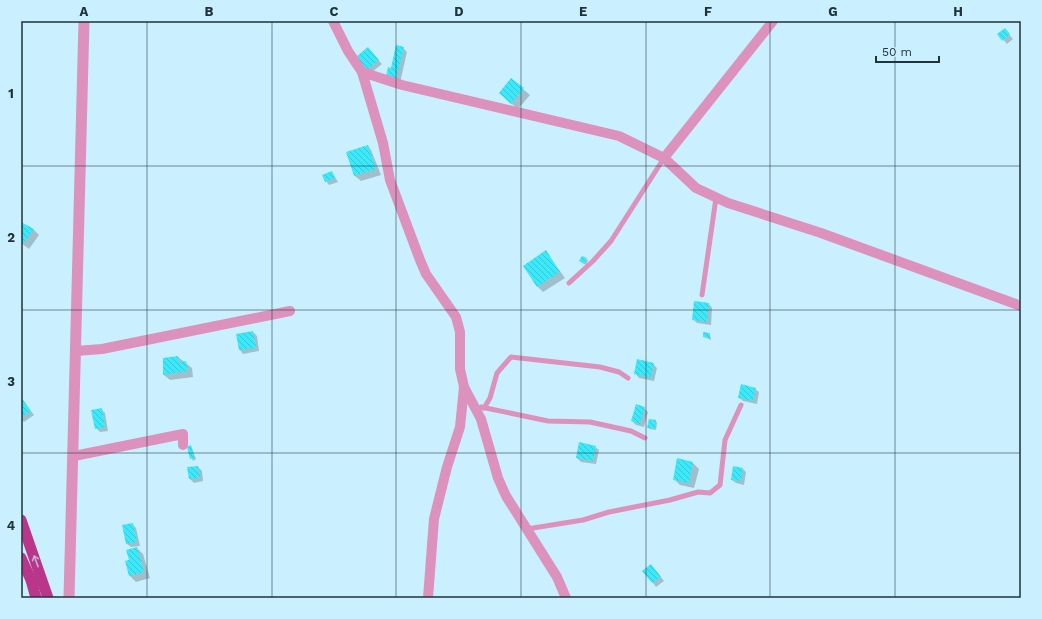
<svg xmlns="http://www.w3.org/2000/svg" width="1042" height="619" font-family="'Work Sans',sans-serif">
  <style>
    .shadow { fill: #0003 }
    .building { fill: url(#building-back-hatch) }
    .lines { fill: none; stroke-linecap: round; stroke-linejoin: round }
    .service { stroke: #dc92bc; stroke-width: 5 }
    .minor { stroke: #dc92bc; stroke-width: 10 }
    .tertiary { stroke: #dc92bc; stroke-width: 11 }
    .trunk { stroke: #b9368b; stroke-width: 11 }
    .oneway { stroke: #c4aed6 }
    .grid { fill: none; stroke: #20333a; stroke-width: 1; stroke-opacity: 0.55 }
    .neatline { fill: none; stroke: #20333a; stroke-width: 1.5 }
    .grid-label { font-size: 13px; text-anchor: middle; font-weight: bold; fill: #20333a }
  </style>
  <defs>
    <pattern id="building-back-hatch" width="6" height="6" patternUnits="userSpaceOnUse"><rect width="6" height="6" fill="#3de8f9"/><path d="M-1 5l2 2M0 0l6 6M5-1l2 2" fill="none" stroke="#35c7d6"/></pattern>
  </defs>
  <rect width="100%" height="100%" fill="#caeffe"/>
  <g class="shadow">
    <polygon points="1008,33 1013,39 1007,44 998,34"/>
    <polygon points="403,48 407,52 400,83 391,80 392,69"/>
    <polygon points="372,53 382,64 371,73 367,69"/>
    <polygon points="511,79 530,95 518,109 506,99"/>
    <polygon points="368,146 371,150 381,175 361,181 355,176"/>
    <polygon points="332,172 338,182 329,185 326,181"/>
    <polygon points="21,223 33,229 39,235 29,249 21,243"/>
    <polygon points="546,252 565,278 543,292 537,286"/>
    <polygon points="586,259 588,260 586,265 582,262"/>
    <polygon points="709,304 712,308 711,325 697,323 693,319"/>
    <polygon points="253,332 257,336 259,351 243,354 240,350"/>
    <polygon points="710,334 711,340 704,337"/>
    <polygon points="178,357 192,368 193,377 170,380 164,375"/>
    <polygon points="653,364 657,368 654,381 639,378 636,374"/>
    <polygon points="755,389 759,392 757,404 743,401 739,397"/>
    <polygon points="21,398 34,415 24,422 21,419"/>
    <polygon points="644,408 648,412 644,427 636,425 632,421"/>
    <polygon points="101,409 105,413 108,431 100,432 96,428"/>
    <polygon points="656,421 657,423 656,430 650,429 649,428"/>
    <polygon points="191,447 196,459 193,461 188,448"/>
    <polygon points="595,447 599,450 596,464 581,462 577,458"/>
    <polygon points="693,463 699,469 694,488 680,485 674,479"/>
    <polygon points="198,467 202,471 203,481 194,483 190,479"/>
    <polygon points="742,468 746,472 744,485 736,483 732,480"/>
    <polygon points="132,524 136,528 140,546 131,547 127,544"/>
    <polygon points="137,548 143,554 150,578 136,582 130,576 126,561 130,560"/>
    <polygon points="651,565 664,581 656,587 644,571"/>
  </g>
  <g class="building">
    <polygon points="1005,28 1010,34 1002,41 997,34"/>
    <polygon points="396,45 404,47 396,80 386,77 388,67 391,68"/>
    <polygon points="368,47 379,60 367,70 356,57"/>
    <polygon points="511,78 524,88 511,104 499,93"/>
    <polygon points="368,145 376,169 354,176 346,152"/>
    <polygon points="332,171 335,178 325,182 322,175"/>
    <polygon points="21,222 34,229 23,244 21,242"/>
    <polygon points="546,250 560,272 537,287 523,266"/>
    <polygon points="582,256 587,258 584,264 579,261"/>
    <polygon points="694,301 709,303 707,322 692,320"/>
    <polygon points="253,331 256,348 239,350 236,334"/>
    <polygon points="703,332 710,333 710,338 703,337"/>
    <polygon points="178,356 179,362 186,361 188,371 163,375 163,358"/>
    <polygon points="637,359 654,363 651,378 634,374"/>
    <polygon points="741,384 756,388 753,401 738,398"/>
    <polygon points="21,397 31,411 21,418"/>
    <polygon points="636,404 645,407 640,424 631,421"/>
    <polygon points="102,408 105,427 95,429 91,410"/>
    <polygon points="649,419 656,420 655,429 647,428"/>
    <polygon points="579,442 596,446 593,461 576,458"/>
    <polygon points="191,445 195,458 190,459 187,447"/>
    <polygon points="677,458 693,462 689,483 673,480"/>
    <polygon points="198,466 200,478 189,479 187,467"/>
    <polygon points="733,466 743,468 741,481 731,480"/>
    <polygon points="133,523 137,542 126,544 122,525"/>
    <polygon points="137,547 144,572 129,576 125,561 129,560 126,550"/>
    <polygon points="651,564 661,577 652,583 642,571"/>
  </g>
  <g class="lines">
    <g class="service">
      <polyline points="569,283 593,261 611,241 664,158"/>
      <polyline points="702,295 716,198"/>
      <polyline points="481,407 548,421 590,422 631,431 645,438"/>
      <polyline points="484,408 490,398 497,373 511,357 600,367 619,372 628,378"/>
      <polyline points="527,529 583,520 609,512 670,500 698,492 710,493 720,485 725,440 741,405"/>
    </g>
    <g class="minor">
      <polyline points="333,21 348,51 362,72 383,143 390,180 420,260 426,274 456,317 460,332 460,369 464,387 481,419 498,478 506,496 557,577 566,598"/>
      <polyline points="362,72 402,85 619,136 664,158 696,188 728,203 821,233 1021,306"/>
      <polyline points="664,158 773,21"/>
      <polyline points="76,351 102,349 290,311"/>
      <polyline points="74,456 183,434 183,445"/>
      <polyline points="428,598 434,519 447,467 460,427 464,387"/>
    </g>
    <polyline class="tertiary" points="69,598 84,21"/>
    <g class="trunk">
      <polyline points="21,520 48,598"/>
      <polyline points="21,558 31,580 36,598"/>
    </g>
  </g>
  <defs><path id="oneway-shaft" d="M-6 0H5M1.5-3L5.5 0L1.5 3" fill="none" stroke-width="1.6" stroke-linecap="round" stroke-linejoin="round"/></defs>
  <use class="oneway" href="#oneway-shaft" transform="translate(36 561) rotate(-110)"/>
  <path class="grid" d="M147,21V598M272,21V598M396,21V598M521,21V598M646,21V598M770,21V598M895,21V598M21,166H1021M21,310H1021M21,453H1021"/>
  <rect width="1042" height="619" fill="none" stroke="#caeffe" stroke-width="44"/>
  <path d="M876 56v6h63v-6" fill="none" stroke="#20333a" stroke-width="2"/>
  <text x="882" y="56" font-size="12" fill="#20333a" stroke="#caeffe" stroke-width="3" paint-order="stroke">50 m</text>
  <rect x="22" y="22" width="998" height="575" class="neatline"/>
  <g class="grid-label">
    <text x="84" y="16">A</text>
    <text x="209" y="16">B</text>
    <text x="334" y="16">C</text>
    <text x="459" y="16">D</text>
    <text x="583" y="16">E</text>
    <text x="708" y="16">F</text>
    <text x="833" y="16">G</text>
    <text x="958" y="16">H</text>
    <text x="11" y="98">1</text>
    <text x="11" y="242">2</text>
    <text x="11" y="386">3</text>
    <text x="11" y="530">4</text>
  </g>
</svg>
